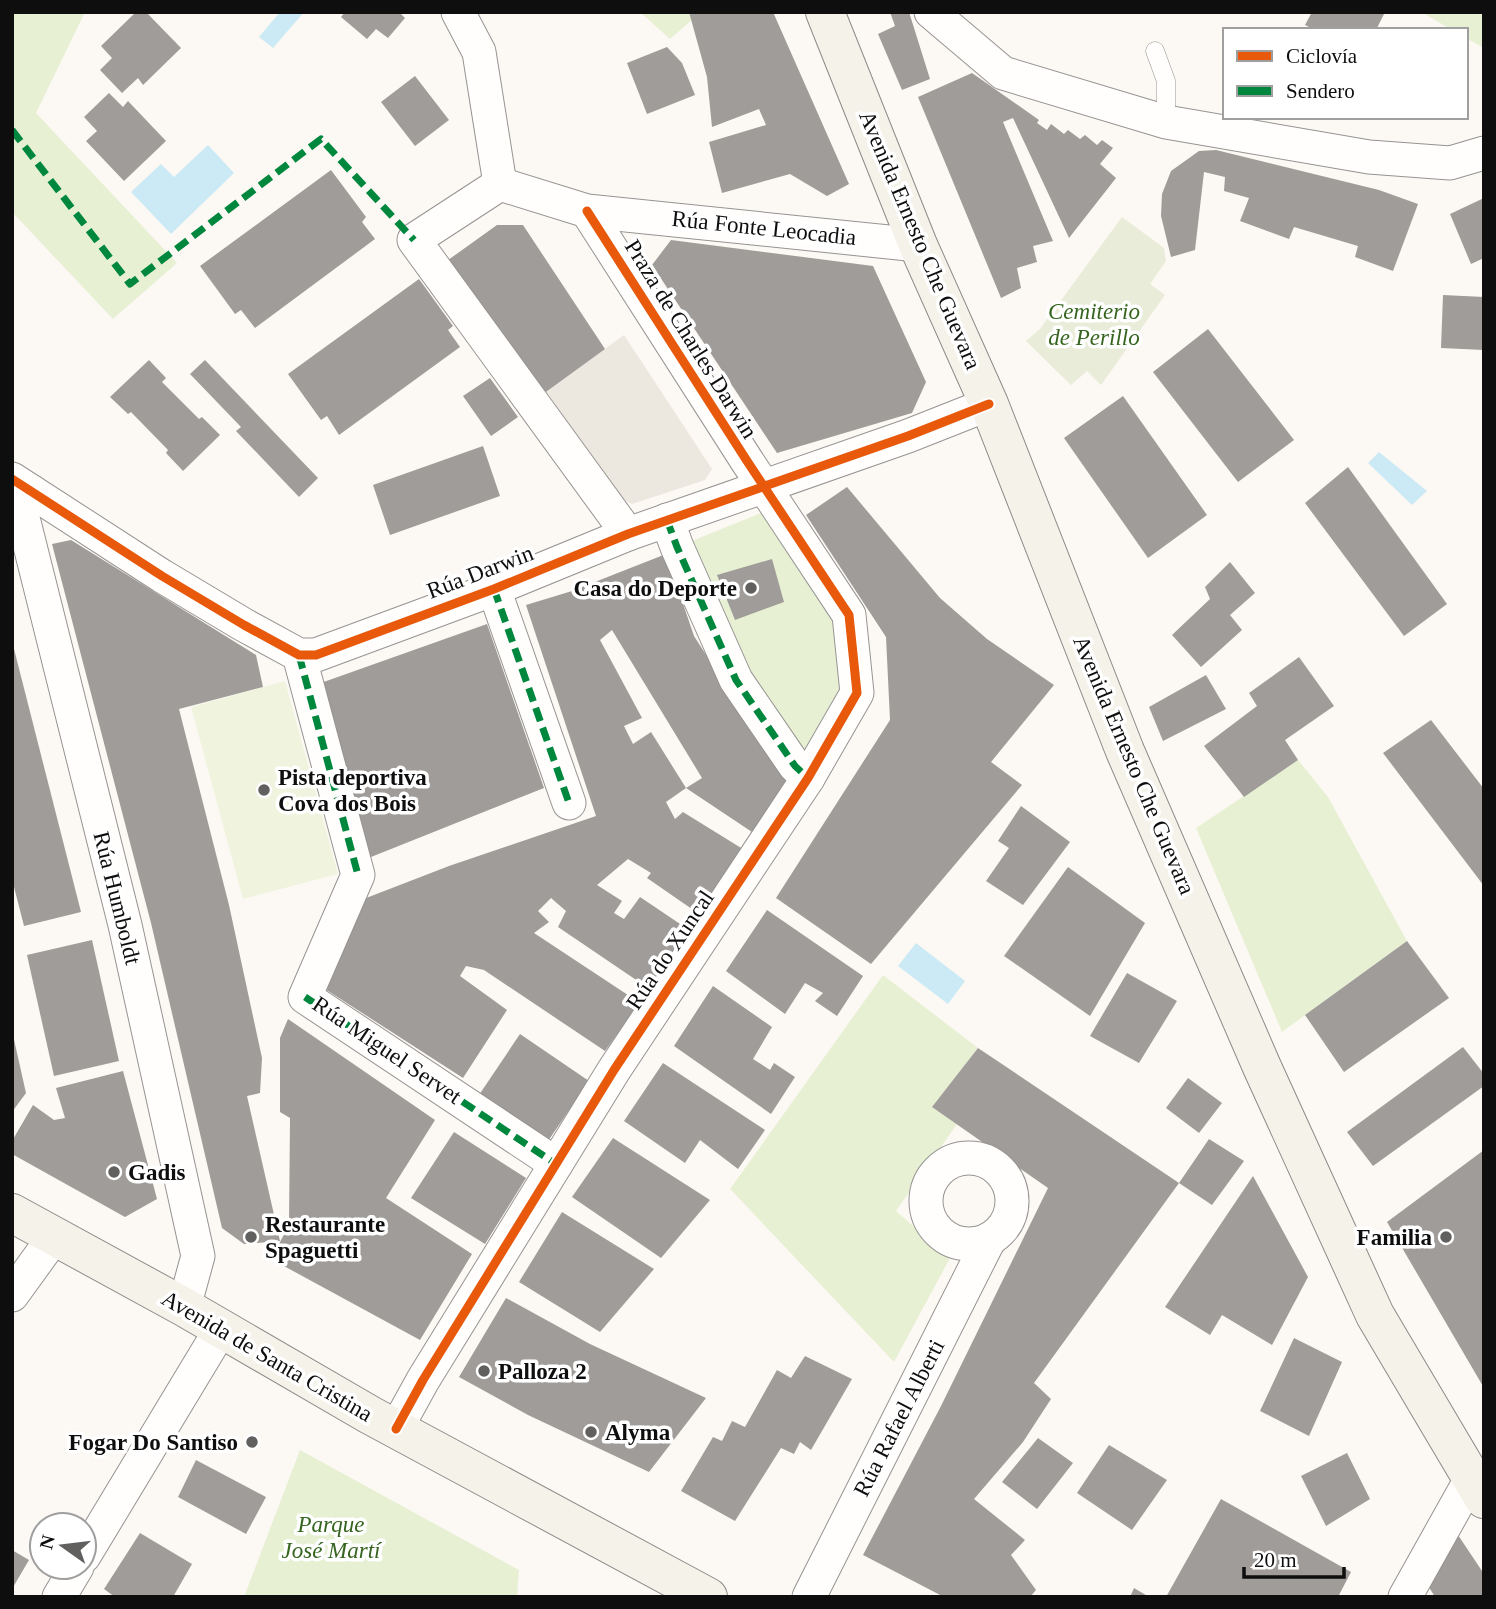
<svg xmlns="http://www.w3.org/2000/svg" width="1496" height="1609" font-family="Georgia,serif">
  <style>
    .green { fill: #e8f0d4 }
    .cemetery { fill: #e9ecd8 }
    .pitch { fill: #f0f4de }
    .plaza { fill: #ece7df }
    .water { fill: #cbeaf5 }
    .building { fill: #9f9c99; fill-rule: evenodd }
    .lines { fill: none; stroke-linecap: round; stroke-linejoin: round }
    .lane-casing { stroke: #959492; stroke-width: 19 }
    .street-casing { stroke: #959492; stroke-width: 35 }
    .secondary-casing { stroke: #8c8a88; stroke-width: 40 }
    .lane { stroke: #fffefd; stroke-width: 18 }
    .street { stroke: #fffefd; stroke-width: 33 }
    .secondary { stroke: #f5f2ea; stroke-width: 38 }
    .quiet { stroke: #00873e; stroke-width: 7; stroke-dasharray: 14 7; stroke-linecap: butt }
    .cycleway-casing { stroke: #fff; stroke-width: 13 }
    .cycleway { stroke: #e8590c; stroke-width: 9 }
    .poi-dot { fill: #61605e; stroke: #fff; stroke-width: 2.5 }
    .labels { text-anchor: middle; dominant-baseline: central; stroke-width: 7; stroke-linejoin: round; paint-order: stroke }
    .street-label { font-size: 23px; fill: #0e0e0e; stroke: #fff }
    .park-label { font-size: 23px; font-style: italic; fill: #36651f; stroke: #fff }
    .poi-label { font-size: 23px; font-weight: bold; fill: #0e0e0e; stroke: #fff; text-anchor: start }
  </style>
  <rect width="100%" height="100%" fill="#fcf9f4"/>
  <g class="green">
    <polygon points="12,12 85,12 36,113 177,263 113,319 12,212"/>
    <polygon points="640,12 689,12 693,19 670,39"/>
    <polygon points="1421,12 1484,12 1484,48 1466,38 1466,30 1452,30"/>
    <polygon points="761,513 834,624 848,690 795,766 677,547"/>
    <polygon points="1298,760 1328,797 1407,941 1282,1032 1196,828"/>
    <polygon points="883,975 978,1048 933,1107 957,1124 896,1211 950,1258 894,1362 730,1189"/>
    <polygon points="300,1450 519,1570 517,1597 244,1597"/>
  </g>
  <polygon class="cemetery" points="1122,217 1164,248 1166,261 1150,284 1165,295 1101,385 1087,371 1071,385 1026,341 1040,329"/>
  <polygon class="pitch" points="285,681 338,874 243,899 191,707"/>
  <polygon class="plaza" points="624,335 712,469 705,480 632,504 618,497 539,397"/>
  <g class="water">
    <polygon points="280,12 304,12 273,48 259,37"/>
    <polygon points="208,145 234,173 171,234 131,192 161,164 174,177"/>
    <polygon points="1379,452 1427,491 1412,505 1368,463"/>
    <polygon points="916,943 965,981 948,1004 898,966"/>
  </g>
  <g class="building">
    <polygon points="136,12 146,12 181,48 143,85 138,78 122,93 100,70 112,58 101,46"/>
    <polygon points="345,12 399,12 405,18 388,38 376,29 367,39 341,17"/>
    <polygon points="689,12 773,12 849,184 827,196 790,174 722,193 709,142 766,125 759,109 712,127 707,77"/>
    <polygon points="890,12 909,12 930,79 902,90 878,34 895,26"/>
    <polygon points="1312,12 1385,12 1376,30 1315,30 1305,25"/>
    <polygon points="667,47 682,63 695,95 647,114 627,63"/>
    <polygon points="972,73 1039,120 1037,123 1047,130 1051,124 1064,134 1068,130 1080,139 1085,135 1097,145 1102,140 1113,148 1100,164 1116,178 1069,238 1013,118 1003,122 1053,241 1033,246 1037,262 1017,268 1021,288 1001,298 918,97"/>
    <polygon points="415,76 449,120 415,146 381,102"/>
    <polygon points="109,93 123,107 128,101 166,141 124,181 86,141 97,131 84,117"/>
    <polygon points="1216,150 1379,190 1418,204 1393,271 1355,257 1358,246 1294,227 1289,239 1240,221 1249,198 1224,191 1225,177 1204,172 1195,250 1171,257 1161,216 1162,194 1171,171 1199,151"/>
    <polygon points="331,170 366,217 362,222 375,239 255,328 241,310 235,314 200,266"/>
    <polygon points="1484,198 1484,258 1471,264 1450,214"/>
    <polygon points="497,225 523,225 605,349 539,397 444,263"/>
    <polygon points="671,240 873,266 926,382 912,413 777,453 652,265"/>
    <polygon points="419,279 453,326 448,330 460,347 339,435 327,416 321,420 288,374"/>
    <polygon points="1443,295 1484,297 1484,350 1441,348"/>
    <polygon points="1208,329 1294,440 1238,482 1153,372"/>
    <polygon points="149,360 166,378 162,382 199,419 202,417 220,435 183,471 166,453 168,450 131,412 128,414 110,397"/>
    <polygon points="205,360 318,478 299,497 236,431 241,427 190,374"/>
    <polygon points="490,378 518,417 491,436 463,396"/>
    <polygon points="1123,396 1207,515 1148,558 1064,438"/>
    <polygon points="483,446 500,496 390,535 373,485"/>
    <polygon points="1348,467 1447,604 1404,636 1305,503"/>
    <polygon points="847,487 940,598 987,639 1054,685 991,762 1022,785 871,964 776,898 890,720 886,637 806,515"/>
    <polygon points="71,540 256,655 263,687 179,709 229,905 262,1058 260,1093 247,1096 280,1241 244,1244 222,1228 151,923 52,544"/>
    <path d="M666,554L694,636L789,785L755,834L686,788L666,802L675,819L683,812L746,851L702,916L647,878L651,873L628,859L597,885L622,901L614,913L624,919L640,897L692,932L651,990L558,927L566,911L551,898L538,911L549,922L534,933L640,1003L605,1051L484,970L466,966L460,976L507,1010L463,1078L322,987L361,900L449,866L596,816L526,605L572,591ZM612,630L702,778L686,788L651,732L633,744L624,726L642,718L600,640Z"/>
    <polygon points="772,559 784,602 735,620 717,575"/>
    <polygon points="1230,562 1255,593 1230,615 1242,630 1201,667 1172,635 1210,599 1205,587"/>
    <polygon points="487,624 544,788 366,859 318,684"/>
    <polygon points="13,645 81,912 24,926 12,879"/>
    <polygon points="1299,657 1334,706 1285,740 1298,760 1244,797 1204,746 1257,706 1249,693"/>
    <polygon points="1206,675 1226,709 1163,741 1149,707"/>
    <polygon points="1431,720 1484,789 1484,886 1383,753"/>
    <polygon points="1021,806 1070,842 1023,905 986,881 1009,848 998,841"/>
    <polygon points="1068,867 1145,923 1090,1016 1004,956"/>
    <polygon points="767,910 863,976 837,1016 815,1001 823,993 805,983 785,1014 726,971"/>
    <polygon points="92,940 119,1061 54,1076 27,955"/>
    <polygon points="1407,941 1449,998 1344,1072 1305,1015"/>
    <polygon points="1127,973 1177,1001 1139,1063 1090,1036"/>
    <polygon points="713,986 772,1027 753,1059 770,1070 774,1063 795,1077 771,1114 674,1046"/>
    <polygon points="288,1019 435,1120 386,1198 472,1254 420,1340 271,1259 289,1225 290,1118 280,1112 280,1038"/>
    <polygon points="520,1034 589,1081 548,1141 479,1095"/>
    <polygon points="13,1035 26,1093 12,1112 12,1036"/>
    <polygon points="1463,1047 1484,1074 1484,1086 1373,1166 1347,1132"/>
    <polygon points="978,1048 1179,1183 1209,1139 1244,1161 1212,1205 1179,1183 1034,1383 1051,1399 1023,1442 974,1499 1025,1540 1011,1555 1036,1590 1030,1597 944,1597 863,1555 941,1406 1048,1188 932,1107"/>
    <polygon points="663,1063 765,1130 738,1169 700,1140 685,1163 624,1121"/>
    <polygon points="123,1071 157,1199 125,1217 12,1154 12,1141 33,1105 54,1120 65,1118 56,1088"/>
    <polygon points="1188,1078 1222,1103 1199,1133 1166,1108"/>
    <polygon points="454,1132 526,1178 485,1244 411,1198"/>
    <polygon points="613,1138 710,1200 661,1258 572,1197"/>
    <polygon points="1484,1150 1484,1388 1387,1222"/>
    <polygon points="1253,1176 1308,1277 1272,1345 1222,1315 1210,1335 1165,1307"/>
    <polygon points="562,1212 654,1269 600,1332 519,1282"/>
    <polygon points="506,1298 590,1344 706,1398 649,1472 528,1415 459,1377"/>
    <polygon points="1294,1338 1342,1362 1309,1436 1260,1411"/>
    <polygon points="805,1356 852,1379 811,1450 800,1442 794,1454 781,1448 735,1521 681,1491 713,1437 722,1441 732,1421 745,1427 777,1370 791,1378"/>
    <polygon points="1038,1438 1073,1463 1037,1509 1002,1482"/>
    <polygon points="1109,1445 1167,1480 1132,1530 1077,1493"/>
    <polygon points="1347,1453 1370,1499 1326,1526 1301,1476"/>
    <polygon points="196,1460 266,1497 246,1534 178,1497"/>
    <polygon points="1221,1499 1351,1572 1338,1597 1166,1597"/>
    <polygon points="1456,1532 1484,1574 1484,1597 1435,1597 1424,1579"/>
    <polygon points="140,1533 192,1564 173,1597 115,1597 104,1589"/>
    <polygon points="12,1550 29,1560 12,1589"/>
    <polygon points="1134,1588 1149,1597 1130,1597"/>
  </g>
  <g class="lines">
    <g class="lane-casing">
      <polyline id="lane" points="1155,51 1166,81 1166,122"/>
    </g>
    <g class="street-casing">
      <g id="street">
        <polyline points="458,12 479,52 500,184"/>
        <polyline points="931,12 1003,73 1166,122 1369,157 1450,163 1484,153"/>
        <polyline points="500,184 414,240 628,534"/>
        <polyline points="500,184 587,211 918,245"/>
        <polyline points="12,479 162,576 244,625 299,655 316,655 494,589 628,534 908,436 989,404"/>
        <polyline points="32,492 21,510 125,925 198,1256 184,1307"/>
        <polyline points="667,520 677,547 736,680 795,766 808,778"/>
        <polyline points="494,589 569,803"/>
        <polyline points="299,655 358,875 305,997 556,1164"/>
        <circle cx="969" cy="1201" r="43"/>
        <polyline points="12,1295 54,1237"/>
        <polyline points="396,1429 423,1380 614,1070 808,778 857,693 849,615 747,461 587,211"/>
        <polyline points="84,1556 221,1329"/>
        <polyline points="59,1597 77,1567"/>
        <polyline points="809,1597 989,1240"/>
        <polyline points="1405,1597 1471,1479"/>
      </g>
    </g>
    <g class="secondary-casing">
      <g id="secondary">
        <polyline points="825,12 918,245 989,404 1125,751 1262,1067 1375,1315 1484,1499"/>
        <polyline points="12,1213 184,1307 370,1415 708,1597"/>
      </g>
    </g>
    <use href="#lane" class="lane"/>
    <use href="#street" class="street"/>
    <use href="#secondary" class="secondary"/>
    <g class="quiet">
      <polyline points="12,130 130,284 321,139 414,240"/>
      <polyline points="667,520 677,547 736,680 795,766 808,778"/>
      <polyline points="494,589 569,803"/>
      <polyline points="299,655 358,875"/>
      <polyline points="305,997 556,1164"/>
    </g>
    <g class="cycleway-casing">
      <g id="cycleway">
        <polyline points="12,479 162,576 244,625 299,655 316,655 494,589 628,534 908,436 989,404"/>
        <polyline points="396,1429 423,1380 614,1070 808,778 857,693 849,615 747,461 587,211"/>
      </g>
    </g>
    <use href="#cycleway" class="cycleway"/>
  </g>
  <g class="poi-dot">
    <circle cx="751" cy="588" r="7"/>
    <circle cx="264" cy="790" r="7"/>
    <circle cx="114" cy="1172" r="7"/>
    <circle cx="251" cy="1237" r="7"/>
    <circle cx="1446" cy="1237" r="7"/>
    <circle cx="484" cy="1371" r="7"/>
    <circle cx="591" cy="1432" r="7"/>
    <circle cx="252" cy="1442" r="7"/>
  </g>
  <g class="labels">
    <g class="street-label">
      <text transform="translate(764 228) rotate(6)">Rúa Fonte Leocadia</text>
      <text transform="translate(920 240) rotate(67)">Avenida Ernesto Che Guevara</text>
      <text transform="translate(691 339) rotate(58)">Praza de Charles Darwin</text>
      <text transform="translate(480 572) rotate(-21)">Rúa Darwin</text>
      <text transform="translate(1134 765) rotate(67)">Avenida Ernesto Che Guevara</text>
      <text transform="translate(117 898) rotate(76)">Rúa Humboldt</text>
      <text transform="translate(670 950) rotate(-56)">Rúa do Xuncal</text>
      <text transform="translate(387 1050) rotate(34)">Rúa Miguel Servet</text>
      <text transform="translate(267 1356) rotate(30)">Avenida de Santa Cristina</text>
      <text transform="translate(899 1418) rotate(-63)">Rúa Rafael Alberti</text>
    </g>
    <g class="park-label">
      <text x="1094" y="311">Cemiterio<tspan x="1094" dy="26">de Perillo</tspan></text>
      <text x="331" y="1524">Parque<tspan x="331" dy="26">José Martí</tspan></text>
    </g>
    <g class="poi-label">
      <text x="737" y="588" text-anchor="end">Casa do Deporte</text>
      <text x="278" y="777">Pista deportiva<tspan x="278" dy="26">Cova dos Bois</tspan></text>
      <text x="128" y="1172">Gadis</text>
      <text x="265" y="1224">Restaurante<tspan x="265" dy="26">Spaguetti</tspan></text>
      <text x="1432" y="1237" text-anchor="end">Familia</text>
      <text x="498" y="1371">Palloza 2</text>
      <text x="605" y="1432">Alyma</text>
      <text x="238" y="1442" text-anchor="end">Fogar Do Santiso</text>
    </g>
  </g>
  <rect width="1496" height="1609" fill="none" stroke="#0e0e0e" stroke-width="28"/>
  <rect x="1223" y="28" width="245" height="91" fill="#ffffff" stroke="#9f9f9f" stroke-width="2"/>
  <rect x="1237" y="51" width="35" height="10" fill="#e8590c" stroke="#9f9f9f" stroke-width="2"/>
  <text x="1286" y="63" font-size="21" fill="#0e0e0e">Ciclovía</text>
  <rect x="1237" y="86" width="35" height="10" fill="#00873e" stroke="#9f9f9f" stroke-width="2"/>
  <text x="1286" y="98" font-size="21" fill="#0e0e0e">Sendero</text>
  <g transform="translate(63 1546) rotate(284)"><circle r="33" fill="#ffffff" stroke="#9f9f9f" stroke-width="2"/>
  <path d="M0-5L12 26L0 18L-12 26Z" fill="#61605e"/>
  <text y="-10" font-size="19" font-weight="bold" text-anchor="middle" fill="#0e0e0e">N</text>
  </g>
  <path d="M1244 1567v10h100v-10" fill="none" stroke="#0e0e0e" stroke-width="3.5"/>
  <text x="1254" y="1567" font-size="21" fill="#0e0e0e" stroke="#ffffff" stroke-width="5" paint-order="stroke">20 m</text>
</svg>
